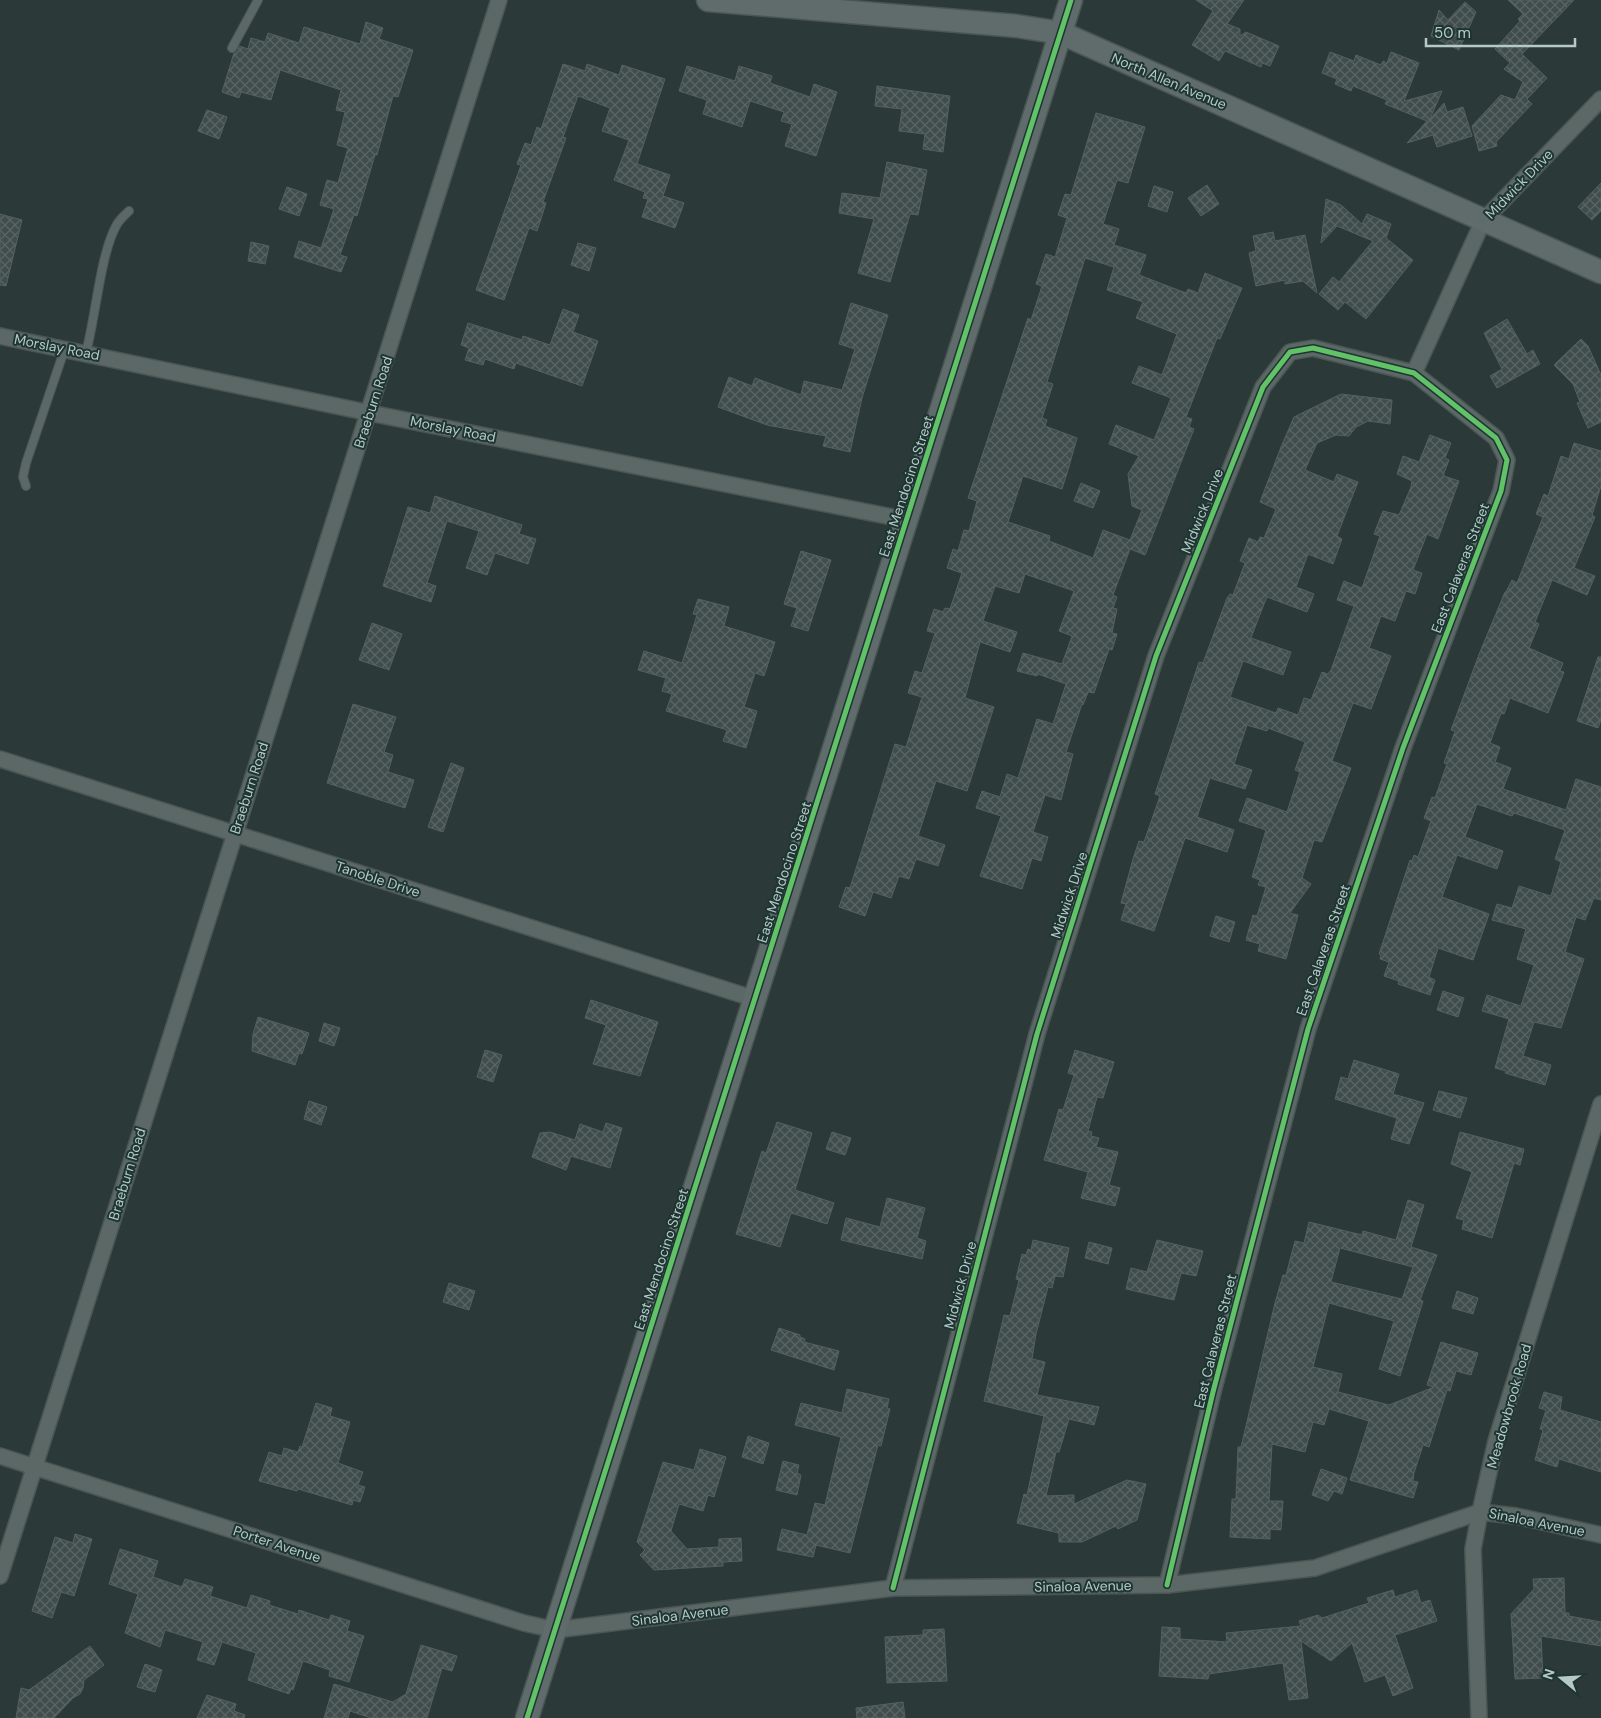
<svg xmlns="http://www.w3.org/2000/svg" width="1601" height="1718" font-family="'DM Sans',sans-serif">
  <style>
    .building { fill: url(#building-cross-hatch); stroke: #53615f; fill-rule: evenodd }
    .lines { fill: none; stroke-linecap: round; stroke-linejoin: round }
    .lane-casing { stroke: #4b5654; stroke-width: 10 }
    .street-casing { stroke: #4b5654; stroke-width: 18 }
    .secondary-casing { stroke: #4b5654; stroke-width: 25 }
    .lane { stroke: #5b6866; stroke-width: 8 }
    .street { stroke: #5b6866; stroke-width: 15 }
    .secondary { stroke: #606c6b; stroke-width: 22 }
    .cycleway-casing { stroke: #1e3532; stroke-width: 8 }
    .cycleway { stroke: #61c268; stroke-width: 5 }
    .labels { text-anchor: middle; dominant-baseline: central; stroke-width: 4; stroke-linejoin: round; paint-order: stroke }
    .street-label { font-size: 14px; fill: #b5cac8; stroke: #1e3532 }
  </style>
  <defs>
    <pattern id="building-cross-hatch" width="8" height="8" patternUnits="userSpaceOnUse" patternTransform="scale(1.25)"><rect width="8" height="8" fill="#404d4c"/><path d="M0 0l8 8M0 8l8-8" fill="none" stroke="#596564"/></pattern>
  </defs>
  <rect width="100%" height="100%" fill="#2b3a38"/>
  <g class="building">
    <polygon points="1196,0 1244,0 1227,24 1240,29 1240,36 1246,32 1279,46 1270,66 1262,63 1261,67 1225,51 1219,61 1192,45 1213,11"/>
    <polygon points="1508,0 1574,0 1522,54 1547,78 1527,99 1532,104 1496,142 1497,146 1479,151 1472,126 1501,95 1515,100 1523,82 1504,69 1510,63 1495,49 1520,21 1518,19 1523,14"/>
    <polygon points="1465,2 1476,12 1459,50 1431,36 1439,10 1448,20"/>
    <polygon points="366,22 383,28 379,39 413,50 398,97 393,96 377,155 375,155 357,216 354,215 340,255 347,257 341,272 294,257 299,241 321,248 334,209 320,205 327,180 338,183 348,148 337,145 345,112 336,110 341,90 280,70 271,100 241,92 239,98 222,92 234,53 239,46 248,49 251,38 265,42 268,33 299,43 304,27 360,44"/>
    <polygon points="1330,52 1354,61 1356,55 1381,65 1383,61 1387,63 1391,52 1419,63 1404,101 1442,91 1430,119 1444,103 1447,112 1463,107 1472,136 1437,147 1433,135 1407,143 1427,121 1385,104 1387,100 1353,86 1351,91 1335,84 1337,79 1322,73"/>
    <polygon points="563,64 585,71 587,64 619,75 622,65 665,79 637,164 670,175 663,196 684,203 675,228 642,217 648,199 643,198 645,192 614,180 629,140 602,131 610,108 578,96 563,137 566,138 543,202 546,203 537,231 529,228 504,300 476,290 521,165 517,164 525,143 531,145 537,127 541,129"/>
    <polygon points="687,66 735,81 739,66 772,76 770,83 810,97 814,84 837,92 816,156 785,146 792,124 781,121 784,112 750,101 742,127 703,114 707,100 679,91"/>
    <polygon points="877,86 950,96 943,152 923,149 925,134 899,131 902,109 875,106"/>
    <polygon points="207,110 227,117 219,139 198,131"/>
    <path d="M1096,113L1145,127L1128,183L1117,180L1103,224L1119,229L1114,245L1146,255L1139,275L1186,293L1188,289L1198,293L1205,273L1242,288L1220,339L1217,338L1186,417L1192,419L1189,427L1194,429L1145,555L1130,549L1113,595L1117,597L1113,608L1117,609L1112,633L1117,634L1112,650L1109,649L1094,693L1088,692L1083,705L1082,704L1066,752L1073,754L1061,800L1045,795L1033,832L1048,837L1041,861L1032,858L1022,889L980,876L1001,816L976,808L982,791L1000,797L1007,774L1018,778L1037,719L1053,724L1066,684L1038,674L1037,676L1017,671L1023,653L1062,664L1072,636L1059,631L1074,591L1025,574L1019,593L995,586L983,621L1017,632L1010,652L980,642L965,698L994,707L967,791L936,781L918,836L945,845L938,866L916,859L909,879L899,876L891,898L873,892L865,916L839,907L846,887L850,888L895,744L906,747L922,697L908,693L915,671L922,673L935,633L927,631L934,609L943,612L945,608L950,609L962,573L947,568L953,549L958,551L964,530L969,531L977,501L968,498L1028,318L1031,320L1042,286L1036,284L1046,254L1055,257L1067,218L1058,215L1065,194L1071,195ZM1085,258L1114,267L1107,290L1143,302L1136,318L1177,334L1162,375L1139,366L1132,383L1171,398L1154,440L1116,425L1109,444L1139,456L1128,474L1132,506L1142,510L1130,540L1103,530L1093,558L1049,541L1050,536L1008,522L1023,476L1062,489L1068,470L1077,438L1045,426L1047,420L1042,418L1053,384L1047,382Z"/>
    <polygon points="887,162 927,170 918,215 910,214 890,282 858,273 874,219 839,213 842,193 880,198"/>
    <polygon points="1601,183 1601,211 1592,220 1578,207"/>
    <polygon points="1207,185 1219,204 1201,216 1188,198"/>
    <polygon points="1154,186 1173,192 1167,212 1148,206"/>
    <polygon points="287,187 307,194 299,216 279,209"/>
    <polygon points="1326,199 1341,205 1362,224 1367,214 1391,224 1386,238 1413,260 1366,319 1345,302 1338,310 1319,294 1333,277 1339,282 1373,241 1337,226 1321,243"/>
    <polygon points="0,214 22,220 6,286 0,285"/>
    <polygon points="1273,232 1275,241 1305,235 1317,293 1303,281 1285,284 1285,280 1256,286 1249,253 1256,251 1253,236"/>
    <polygon points="251,242 269,246 265,264 248,261"/>
    <polygon points="578,243 596,248 589,271 571,265"/>
    <polygon points="851,303 888,315 862,398 850,452 823,446 826,436 767,425 718,407 729,377 752,386 755,378 801,395 804,381 842,390 855,349 839,344"/>
    <polygon points="563,309 579,315 573,332 598,341 582,386 516,363 514,369 485,359 483,365 465,360 469,348 461,345 468,323 522,340 523,336 550,345"/>
    <polygon points="1507,319 1527,354 1533,350 1540,364 1497,388 1490,376 1502,369 1484,333"/>
    <polygon points="1581,339 1588,346 1601,375 1601,422 1588,428 1577,403 1580,402 1573,384 1554,365"/>
    <polygon points="1341,394 1392,400 1390,424 1368,421 1356,427 1349,436 1336,435 1317,443 1305,470 1334,482 1337,474 1358,482 1337,536 1342,539 1333,564 1308,554 1296,587 1314,594 1307,612 1267,597 1262,609 1251,638 1291,652 1283,675 1243,661 1230,697 1276,713 1278,708 1298,715 1304,698 1311,700 1322,672 1328,674 1331,670 1354,606 1337,600 1344,581 1362,588 1380,536 1374,534 1383,511 1399,515 1411,487 1412,481 1397,474 1403,456 1419,462 1430,435 1451,443 1445,458 1449,460 1444,473 1444,476 1459,481 1438,539 1427,534 1413,570 1422,573 1415,594 1406,591 1395,621 1381,616 1369,648 1391,656 1371,709 1353,703 1332,761 1351,768 1322,842 1314,840 1302,878 1311,884 1290,913 1298,915 1286,959 1258,951 1260,944 1246,940 1253,915 1257,916 1266,887 1258,885 1260,880 1252,877 1266,830 1239,821 1247,798 1287,812 1300,772 1295,770 1305,742 1268,728 1267,731 1247,725 1234,764 1252,770 1245,789 1210,778 1197,817 1234,830 1227,852 1185,838 1154,931 1121,920 1126,904 1121,903 1133,859 1139,841 1144,842 1160,796 1155,794 1199,662 1203,663 1227,598 1230,594 1233,595 1245,563 1240,561 1249,538 1258,542 1260,537 1264,538 1276,509 1260,502 1281,447 1294,417"/>
    <polygon points="1574,443 1601,451 1601,486 1592,515 1595,517 1574,568 1595,576 1587,595 1552,580 1535,622 1539,624 1529,648 1563,663 1560,671 1564,672 1548,713 1510,698 1504,714 1501,713 1490,743 1500,747 1495,762 1511,768 1503,789 1566,810 1576,779 1601,787 1601,900 1594,898 1585,920 1576,917 1565,952 1584,959 1561,1028 1534,1022 1523,1056 1551,1065 1545,1085 1505,1073 1506,1071 1495,1068 1509,1019 1482,1011 1487,995 1521,1006 1534,965 1517,959 1526,929 1492,920 1497,904 1512,908 1519,886 1551,896 1561,862 1555,859 1565,830 1514,813 1512,816 1477,804 1465,837 1503,851 1497,869 1457,855 1442,897 1489,914 1473,960 1438,948 1429,977 1435,980 1430,995 1398,984 1399,981 1384,976 1389,962 1380,959 1381,955 1379,954 1410,860 1412,861 1414,855 1418,857 1431,821 1424,818 1432,797 1435,798 1447,764 1444,763 1455,731 1451,730 1480,652 1505,592 1506,592 1512,580 1517,583 1543,517 1536,514 1544,494 1548,496 1561,456 1569,459"/>
    <polygon points="1081,483 1100,491 1093,508 1074,501"/>
    <polygon points="435,496 522,525 519,534 536,539 528,564 495,553 487,575 466,568 479,531 447,521 427,583 436,586 431,602 383,586 408,507 430,513"/>
    <polygon points="801,551 831,560 808,631 791,626 797,608 784,604"/>
    <polygon points="698,599 729,607 724,626 775,642 764,676 755,673 744,707 757,711 746,748 723,741 727,730 666,711 672,694 662,691 666,678 638,670 644,651 682,663 697,615 693,614"/>
    <polygon points="372,623 402,634 389,670 359,660"/>
    <polygon points="1598,657 1601,657 1601,720 1598,728 1577,721"/>
    <polygon points="353,704 396,717 384,752 393,755 388,772 414,780 405,808 327,783"/>
    <polygon points="451,763 464,768 443,832 428,827"/>
    <polygon points="1216,916 1235,922 1229,942 1210,936"/>
    <polygon points="1443,991 1464,998 1458,1017 1437,1010"/>
    <polygon points="591,1000 658,1022 640,1076 593,1064 606,1025 585,1018"/>
    <polygon points="258,1017 309,1033 302,1054 299,1053 295,1065 252,1051 253,1034"/>
    <polygon points="324,1023 340,1028 334,1046 319,1041"/>
    <polygon points="485,1050 502,1055 493,1082 477,1077"/>
    <polygon points="1075,1050 1114,1062 1103,1098 1097,1097 1088,1131 1092,1132 1091,1136 1099,1138 1096,1147 1118,1152 1109,1185 1120,1188 1115,1206 1081,1198 1088,1172 1044,1160 1059,1109 1063,1110 1074,1075 1068,1073"/>
    <polygon points="1354,1060 1399,1074 1393,1094 1424,1103 1409,1144 1391,1139 1397,1118 1335,1099 1341,1077 1348,1079"/>
    <polygon points="1439,1091 1467,1098 1460,1118 1433,1110"/>
    <polygon points="309,1101 327,1107 321,1125 304,1119"/>
    <polygon points="777,1122 812,1133 795,1190 834,1203 827,1224 791,1213 780,1247 736,1234 762,1151 766,1153"/>
    <polygon points="606,1123 622,1128 610,1168 571,1156 566,1170 532,1157 540,1133 550,1132 575,1140 580,1124 603,1132"/>
    <polygon points="832,1132 851,1138 845,1155 826,1149"/>
    <polygon points="1460,1132 1524,1149 1520,1165 1514,1163 1492,1238 1462,1229 1464,1220 1456,1218 1472,1172 1451,1164"/>
    <polygon points="887,1198 925,1208 917,1238 926,1241 922,1259 841,1240 846,1218 880,1227"/>
    <path d="M1408,1200L1424,1205L1411,1247L1437,1255L1420,1300L1423,1301L1400,1376L1379,1369L1394,1321L1329,1303L1313,1367L1342,1374L1338,1392L1389,1405L1434,1387L1427,1385L1441,1342L1478,1353L1471,1375L1456,1371L1450,1391L1447,1390L1429,1447L1423,1445L1414,1473L1413,1481L1418,1482L1413,1498L1350,1480L1369,1421L1329,1409L1324,1425L1313,1422L1305,1452L1272,1444L1269,1501H1283L1281,1530L1270,1529V1539L1230,1537L1232,1499H1236L1238,1447H1241L1275,1303L1283,1275H1286L1295,1241L1304,1243L1309,1222L1362,1235L1363,1231L1396,1240ZM1340,1248L1413,1267L1402,1299L1331,1282Z"/>
    <polygon points="1033,1240 1069,1248 1063,1277 1055,1276 1052,1288 1048,1287 1036,1334 1032,1359 1045,1362 1037,1395 1099,1407 1094,1425 1069,1419 1059,1452 1056,1452 1046,1496 1074,1495 1074,1504 1127,1480 1146,1484 1137,1520 1118,1529 1116,1526 1082,1542 1059,1542 1059,1533 1017,1523 1024,1494 1027,1495 1044,1416 984,1401 1004,1315 1010,1316 1019,1280 1016,1279 1022,1254 1026,1255 1028,1249 1031,1250"/>
    <polygon points="1157,1240 1203,1251 1196,1276 1181,1273 1174,1300 1126,1289 1131,1268 1147,1272"/>
    <polygon points="1089,1242 1112,1248 1108,1264 1085,1258"/>
    <polygon points="449,1283 475,1291 469,1310 443,1302"/>
    <polygon points="1457,1291 1478,1298 1473,1314 1452,1308"/>
    <polygon points="779,1328 800,1335 800,1337 805,1339 804,1342 839,1351 834,1370 771,1350"/>
    <polygon points="847,1389 889,1399 887,1408 890,1409 881,1446 878,1445 850,1553 816,1545 813,1557 777,1550 782,1529 807,1535 815,1503 825,1505 841,1437 795,1425 801,1403 842,1413"/>
    <polygon points="1544,1392 1562,1397 1560,1410 1601,1422 1601,1472 1559,1459 1557,1467 1535,1460 1543,1430 1540,1429 1546,1410 1539,1408"/>
    <polygon points="316,1403 332,1408 330,1416 350,1422 338,1463 363,1472 358,1485 365,1487 360,1502 353,1500 352,1505 298,1489 297,1491 259,1481 269,1452 282,1456 284,1448 298,1452 300,1446 302,1447"/>
    <polygon points="748,1436 769,1443 763,1464 742,1457"/>
    <polygon points="700,1449 726,1457 714,1497 708,1495 703,1511 679,1504 671,1531 687,1549 719,1547 719,1539 741,1538 742,1561 723,1562 723,1566 654,1570 640,1555 645,1550 637,1542 663,1462 694,1470"/>
    <polygon points="783,1461 799,1465 797,1473 801,1475 797,1495 776,1490"/>
    <polygon points="1321,1469 1347,1478 1342,1494 1334,1491 1328,1501 1312,1495"/>
    <polygon points="75,1534 92,1539 74,1596 61,1592 52,1618 32,1611 55,1537 73,1543"/>
    <polygon points="120,1549 158,1561 153,1577 182,1587 185,1579 213,1587 210,1596 247,1608 251,1595 270,1601 269,1605 298,1614 299,1610 329,1620 331,1615 350,1621 347,1631 364,1636 349,1682 329,1676 330,1670 303,1661 293,1690 291,1689 289,1694 248,1680 256,1653 222,1642 214,1665 197,1660 203,1642 165,1630 160,1647 125,1633 138,1594 109,1584"/>
    <polygon points="1564,1578 1565,1613 1569,1613 1569,1616 1601,1622 1601,1646 1541,1636 1543,1678 1515,1679 1511,1614 1534,1589 1533,1579"/>
    <polygon points="1393,1590 1395,1597 1417,1590 1421,1603 1430,1600 1437,1621 1395,1635 1413,1688 1393,1696 1385,1675 1365,1682 1352,1643 1331,1661 1301,1641 1308,1698 1289,1700 1283,1663 1209,1674 1208,1679 1159,1676 1162,1627 1180,1628 1180,1639 1227,1642 1226,1633 1301,1626 1299,1621 1318,1615 1322,1618 1369,1603 1367,1598"/>
    <polygon points="944,1629 947,1681 887,1683 885,1637 923,1635 923,1630"/>
    <polygon points="421,1645 457,1656 452,1671 442,1668 427,1718 371,1718 350,1711 348,1718 324,1718 334,1684 393,1702 406,1694"/>
    <polygon points="90,1646 104,1665 84,1680 83,1688 80,1694 73,1698 54,1718 16,1718 21,1688 29,1690"/>
    <polygon points="145,1664 162,1670 155,1692 137,1687"/>
    <polygon points="207,1695 236,1704 234,1711 245,1715 244,1718 197,1718"/>
    <polygon points="903,1702 905,1718 857,1718 856,1708"/>
  </g>
  <g class="lines">
    <g class="lane-casing">
      <g id="lane">
        <polyline points="232,48 258,0"/>
        <path d="M86,352C96,316 100,256 116,226C119,220 124,216 129,211"/>
        <polyline points="26,486 23,477 26,463 65,348"/>
      </g>
    </g>
    <g class="street-casing">
      <g id="street">
        <polyline points="0,336 370,413 907,520"/>
        <polyline points="1414,373 1483,221 1601,99"/>
        <polyline points="0,759 755,999"/>
        <polyline points="0,1456 524,1623 555,1630 893,1588 1167,1585 1315,1568 1480,1512 1516,1516 1601,1535"/>
        <polyline points="0,1576 499,0"/>
        <polyline points="893,1588 1037,1034 1156,656 1263,387 1290,352 1313,348 1414,373 1496,438 1507,460 1501,491 1403,748 1308,1029 1213,1392 1167,1585"/>
        <polyline points="1479,1718 1473,1549 1480,1512 1496,1441 1601,1104"/>
      </g>
    </g>
    <g class="secondary-casing">
      <g id="secondary">
        <polyline points="708,0 1017,26 1061,33 1601,272"/>
        <polyline points="527,1718 1071,0"/>
      </g>
    </g>
    <use href="#lane" class="lane"/>
    <use href="#street" class="street"/>
    <use href="#secondary" class="secondary"/>
    <g class="cycleway-casing">
      <g id="cycleway">
        <polyline points="893,1588 1037,1034 1156,656 1263,387 1290,352 1313,348 1414,373 1496,438 1507,460 1501,491 1403,748 1308,1029 1213,1392 1167,1585"/>
        <polyline points="527,1718 1071,0"/>
      </g>
    </g>
    <use href="#cycleway" class="cycleway"/>
  </g>
  <g class="labels">
    <g class="street-label">
      <text transform="translate(1169 81) rotate(23)">North Allen Avenue</text>
      <text transform="translate(1519 184) rotate(-46)">Midwick Drive</text>
      <text transform="translate(57 347) rotate(11)">Morslay Road</text>
      <text transform="translate(373 402) rotate(-72)">Braeburn Road</text>
      <text transform="translate(453 429) rotate(11)">Morslay Road</text>
      <text transform="translate(906 486) rotate(-72)">East Mendocino Street</text>
      <text transform="translate(1202 511) rotate(-68)">Midwick Drive</text>
      <text transform="translate(1460 568) rotate(-69)">East Calaveras Street</text>
      <text transform="translate(249 788) rotate(-72)">Braeburn Road</text>
      <text transform="translate(784 872) rotate(-72)">East Mendocino Street</text>
      <text transform="translate(378 879) rotate(18)">Tanoble Drive</text>
      <text transform="translate(1069 895) rotate(-72)">Midwick Drive</text>
      <text transform="translate(1323 950) rotate(-71)">East Calaveras Street</text>
      <text transform="translate(127 1174) rotate(-73)">Braeburn Road</text>
      <text transform="translate(661 1259) rotate(-72)">East Mendocino Street</text>
      <text transform="translate(960 1285) rotate(-75)">Midwick Drive</text>
      <text transform="translate(1215 1341) rotate(-76)">East Calaveras Street</text>
      <text transform="translate(1509 1406) rotate(-74)">Meadowbrook Road</text>
      <text transform="translate(1537 1522) rotate(11)">Sinaloa Avenue</text>
      <text transform="translate(277 1544) rotate(18)">Porter Avenue</text>
      <text transform="translate(1083 1586) rotate(-1)">Sinaloa Avenue</text>
      <text transform="translate(680 1615) rotate(-7)">Sinaloa Avenue</text>
    </g>
  </g>
  <g transform="translate(1561 1678) rotate(288)" stroke="#1e3532" stroke-width="4" paint-order="stroke">
  <path d="M0-4L9 19L0 12L-9 19Z" fill="#b5cac8"/>
  <text y="-8" font-size="14" font-weight="bold" text-anchor="middle" fill="#b5cac8">N</text>
  </g>
  <path d="M1426 38v8h149v-8" fill="none" stroke="#b5cac8" stroke-width="2.5"/>
  <text x="1434" y="38" font-size="15" fill="#b5cac8" stroke="#1e3532" stroke-width="4" paint-order="stroke">50 m</text>
</svg>
